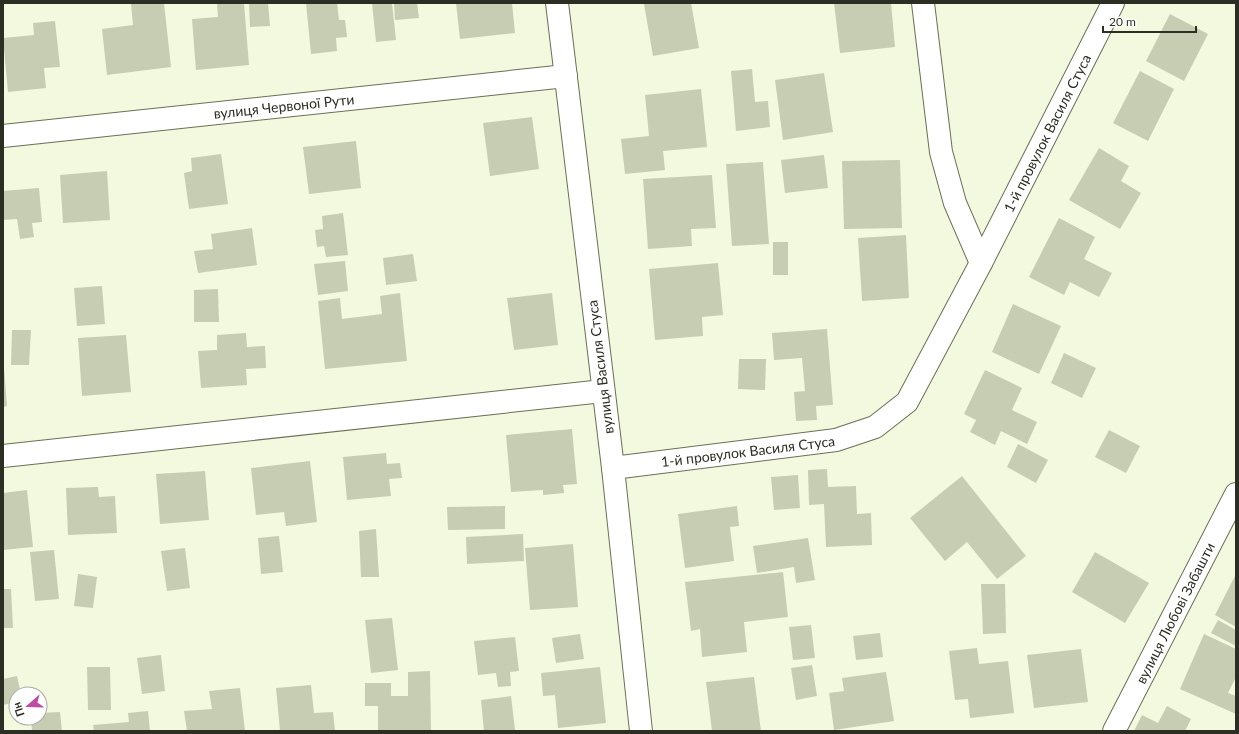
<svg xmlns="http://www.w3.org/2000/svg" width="1239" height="734" font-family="Lato,sans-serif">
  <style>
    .building { fill: #c7cdb2 }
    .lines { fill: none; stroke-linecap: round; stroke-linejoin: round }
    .minor-casing { stroke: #6b6f57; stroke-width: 24 }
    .minor { stroke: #fff; stroke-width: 22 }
    .labels { text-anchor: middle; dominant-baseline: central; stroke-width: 3; stroke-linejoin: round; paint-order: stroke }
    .street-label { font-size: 14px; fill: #2c2e23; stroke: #fff }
  </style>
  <rect width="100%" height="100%" fill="#f3f9de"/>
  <g class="building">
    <polygon points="142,3 164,3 171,67 107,75 102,29 133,25 131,4"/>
    <polygon points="217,3 244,3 249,65 196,70 192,19 218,17"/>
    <polygon points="249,3 268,3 270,26 250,27"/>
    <polygon points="306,3 337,3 339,20 345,20 347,37 336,38 337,51 311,54"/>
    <polygon points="372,3 392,3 396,40 376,42"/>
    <polygon points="394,3 417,3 419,18 395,20"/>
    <polygon points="456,3 512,3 515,33 460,39"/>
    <polygon points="647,3 691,3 699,48 653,56 644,4"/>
    <polygon points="834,3 891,3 895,47 840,53"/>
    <polygon points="1170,14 1208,34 1184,81 1146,61"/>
    <polygon points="55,21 60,67 44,68 46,88 8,92 3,38 34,35 33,23"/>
    <polygon points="752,69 755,102 768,101 770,127 736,131 731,71"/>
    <polygon points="1140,71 1174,89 1148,141 1113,123"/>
    <polygon points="824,73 833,132 783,140 775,80"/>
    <polygon points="701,89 707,147 663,151 665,170 625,174 621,139 649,136 645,95"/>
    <polygon points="532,117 539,169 490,176 483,123"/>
    <polygon points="356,141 361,188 309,194 303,147"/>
    <polygon points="1099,148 1129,166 1121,181 1141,193 1120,229 1069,200"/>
    <polygon points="221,154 228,204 189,209 184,173 192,171 191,158"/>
    <polygon points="824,155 828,188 785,193 781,160"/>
    <polygon points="900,160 902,228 844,229 842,161"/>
    <polygon points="763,162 769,244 732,246 726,164"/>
    <polygon points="107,171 110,220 63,223 60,175"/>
    <polygon points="712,175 716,228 691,229 692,246 648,249 643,179"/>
    <polygon points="39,188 42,222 32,223 34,237 20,239 17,219 3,220 3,191"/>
    <polygon points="343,213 348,255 326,257 324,246 317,247 315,230 323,229 322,216"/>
    <polygon points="1059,218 1095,237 1084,259 1112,273 1099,297 1070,282 1064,295 1029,277"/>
    <polygon points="252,228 257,265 198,273 194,251 213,249 211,234"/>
    <polygon points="906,235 909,298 862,301 858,238"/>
    <rect x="773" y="242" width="15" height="33"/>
    <polygon points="413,254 417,281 386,285 383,258"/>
    <polygon points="345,261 348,291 318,295 314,264"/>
    <polygon points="718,263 723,315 702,317 703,336 655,340 649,269"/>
    <polygon points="102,286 105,324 77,326 74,288"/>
    <polygon points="218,289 219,322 194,322 194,290"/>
    <polygon points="400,293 407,361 325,369 318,301 340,298 342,319 382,314 380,296"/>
    <polygon points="552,293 558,345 514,350 507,298"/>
    <polygon points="1013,304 1061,326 1039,374 992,352"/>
    <polygon points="827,329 833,405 816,406 817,420 796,421 794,392 805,391 802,358 774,360 772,333"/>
    <polygon points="12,330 31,330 29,365 11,365"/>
    <polygon points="246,333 247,347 265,346 266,368 246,369 247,385 201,388 198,351 217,350 217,335"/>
    <polygon points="126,335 131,392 82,396 78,338"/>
    <polygon points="1064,353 1096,368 1082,398 1051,383"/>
    <polygon points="739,359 766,359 765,390 738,389"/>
    <polygon points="3,368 4,368 7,406 3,407"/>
    <polygon points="985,370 1022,388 1012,410 1037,422 1027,444 1001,431 995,445 970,432 976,420 964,414"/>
    <polygon points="572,429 577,484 563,485 564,493 543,495 543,490 511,492 506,435"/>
    <polygon points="1109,430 1140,446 1126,473 1095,457"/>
    <polygon points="1018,444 1048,460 1036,483 1007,467"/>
    <polygon points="386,453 387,464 400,463 402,478 389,479 391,496 347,500 343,457"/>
    <polygon points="310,461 317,522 286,526 284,512 256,515 251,468"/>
    <polygon points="827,469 828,487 856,486 857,514 871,513 872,545 826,547 824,504 809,505 808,470"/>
    <polygon points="205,471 209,520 160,524 156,474"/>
    <polygon points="798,475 800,508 774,510 771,477"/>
    <polygon points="962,476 1026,556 997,579 967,542 945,561 910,518"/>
    <polygon points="98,487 99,497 115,496 117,533 68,535 66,488"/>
    <polygon points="27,490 33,547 3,550 3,493"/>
    <polygon points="505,506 505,529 448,530 447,507"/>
    <polygon points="737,506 739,526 730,527 734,561 685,568 678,514"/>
    <polygon points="376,529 379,577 361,577 359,531"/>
    <polygon points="523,534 524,561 467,564 466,537"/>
    <polygon points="279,536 283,572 261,574 258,538"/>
    <polygon points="808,538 815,580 796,583 794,567 757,573 753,546"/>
    <polygon points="573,544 578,607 530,610 525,548"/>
    <polygon points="185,548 190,588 167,591 161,551"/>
    <polygon points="54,550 59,599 35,601 30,552"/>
    <polygon points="1095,552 1149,583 1125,623 1072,592"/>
    <polygon points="783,572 788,617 744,622 747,652 702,657 700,629 691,631 685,582"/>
    <polygon points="78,574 97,577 93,608 74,606"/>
    <polygon points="1236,574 1236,627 1215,615"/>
    <polygon points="981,584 1005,584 1006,633 983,634"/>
    <polygon points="3,589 11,589 13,628 3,628"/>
    <polygon points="392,618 398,670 371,673 365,620"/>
    <polygon points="1218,620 1236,630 1236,646 1211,633"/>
    <polygon points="811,625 815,658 793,660 789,627"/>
    <polygon points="880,633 883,657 856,660 853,636"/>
    <polygon points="580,634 584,659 556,663 552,638"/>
    <polygon points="1204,634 1236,649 1236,677 1228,693 1236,696 1236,714 1180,689"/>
    <polygon points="515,637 519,671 510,672 511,686 498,687 496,673 478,675 474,641"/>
    <polygon points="977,648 979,664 1008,661 1014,713 970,718 968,699 955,700 949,651"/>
    <polygon points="1081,649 1088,702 1034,708 1027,655"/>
    <polygon points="161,655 165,691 142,694 137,658"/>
    <polygon points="812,665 817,696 796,700 791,668"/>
    <polygon points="87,667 110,667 111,710 88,710"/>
    <polygon points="600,667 606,723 558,728 555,695 543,696 541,673"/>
    <polygon points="430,671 431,731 378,731 378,706 365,706 365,683 391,683 391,696 408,696 408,672"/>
    <polygon points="886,672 894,721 834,730 829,693 844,691 842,678"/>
    <polygon points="17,676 21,694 16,694 16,702 3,705 3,679"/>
    <polygon points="754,677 761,731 712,731 706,682"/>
    <polygon points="311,685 314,713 333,712 335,731 280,731 276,688"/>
    <polygon points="240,688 245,731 187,731 184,711 212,709 209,691"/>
    <polygon points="511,696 515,730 484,731 481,700"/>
    <polygon points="1167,706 1191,719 1185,731 1134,731 1142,715 1158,723"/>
    <polygon points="148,711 150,731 94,731 93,725 129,722 128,713"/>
    <polygon points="60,712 62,731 32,731 31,718 40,718 40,713"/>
  </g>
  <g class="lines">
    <g class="minor-casing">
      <g id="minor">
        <polyline points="557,3 613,468 641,731"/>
        <polyline points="923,3 941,152 955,203 981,263"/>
        <polyline points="3,136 566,76"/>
        <polyline points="3,456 603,391"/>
        <polyline points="613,468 836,440 875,427 907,402 981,263 1113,3"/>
        <polyline points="1114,731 1236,494"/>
      </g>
    </g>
    <use href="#minor" class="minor"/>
  </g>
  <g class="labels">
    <g class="street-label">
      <text transform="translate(284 106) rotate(-6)">вулиця Червоної Рути</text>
      <text transform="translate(1047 133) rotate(-63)">1-й провулок Василя Стуса</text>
      <text transform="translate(600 367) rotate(-97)">вулиця Василя Стуса</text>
      <text transform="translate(748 451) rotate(-7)">1-й провулок Василя Стуса</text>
      <text transform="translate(1175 613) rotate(-63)">вулиця Любові Забашти</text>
    </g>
  </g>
  <rect width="1239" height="734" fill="none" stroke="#2c2e23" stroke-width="8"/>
  <g transform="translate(28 706) rotate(250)"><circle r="19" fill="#ffffff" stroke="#ababa7"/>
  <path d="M0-3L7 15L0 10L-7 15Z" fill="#bf4ba3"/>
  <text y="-6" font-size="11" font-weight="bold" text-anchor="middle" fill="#2c2e23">Пн</text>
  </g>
  <path d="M1103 26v6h93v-6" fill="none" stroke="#2c2e23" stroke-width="2"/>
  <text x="1109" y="26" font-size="12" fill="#2c2e23" stroke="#ffffff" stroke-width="3" paint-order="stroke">20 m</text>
</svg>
